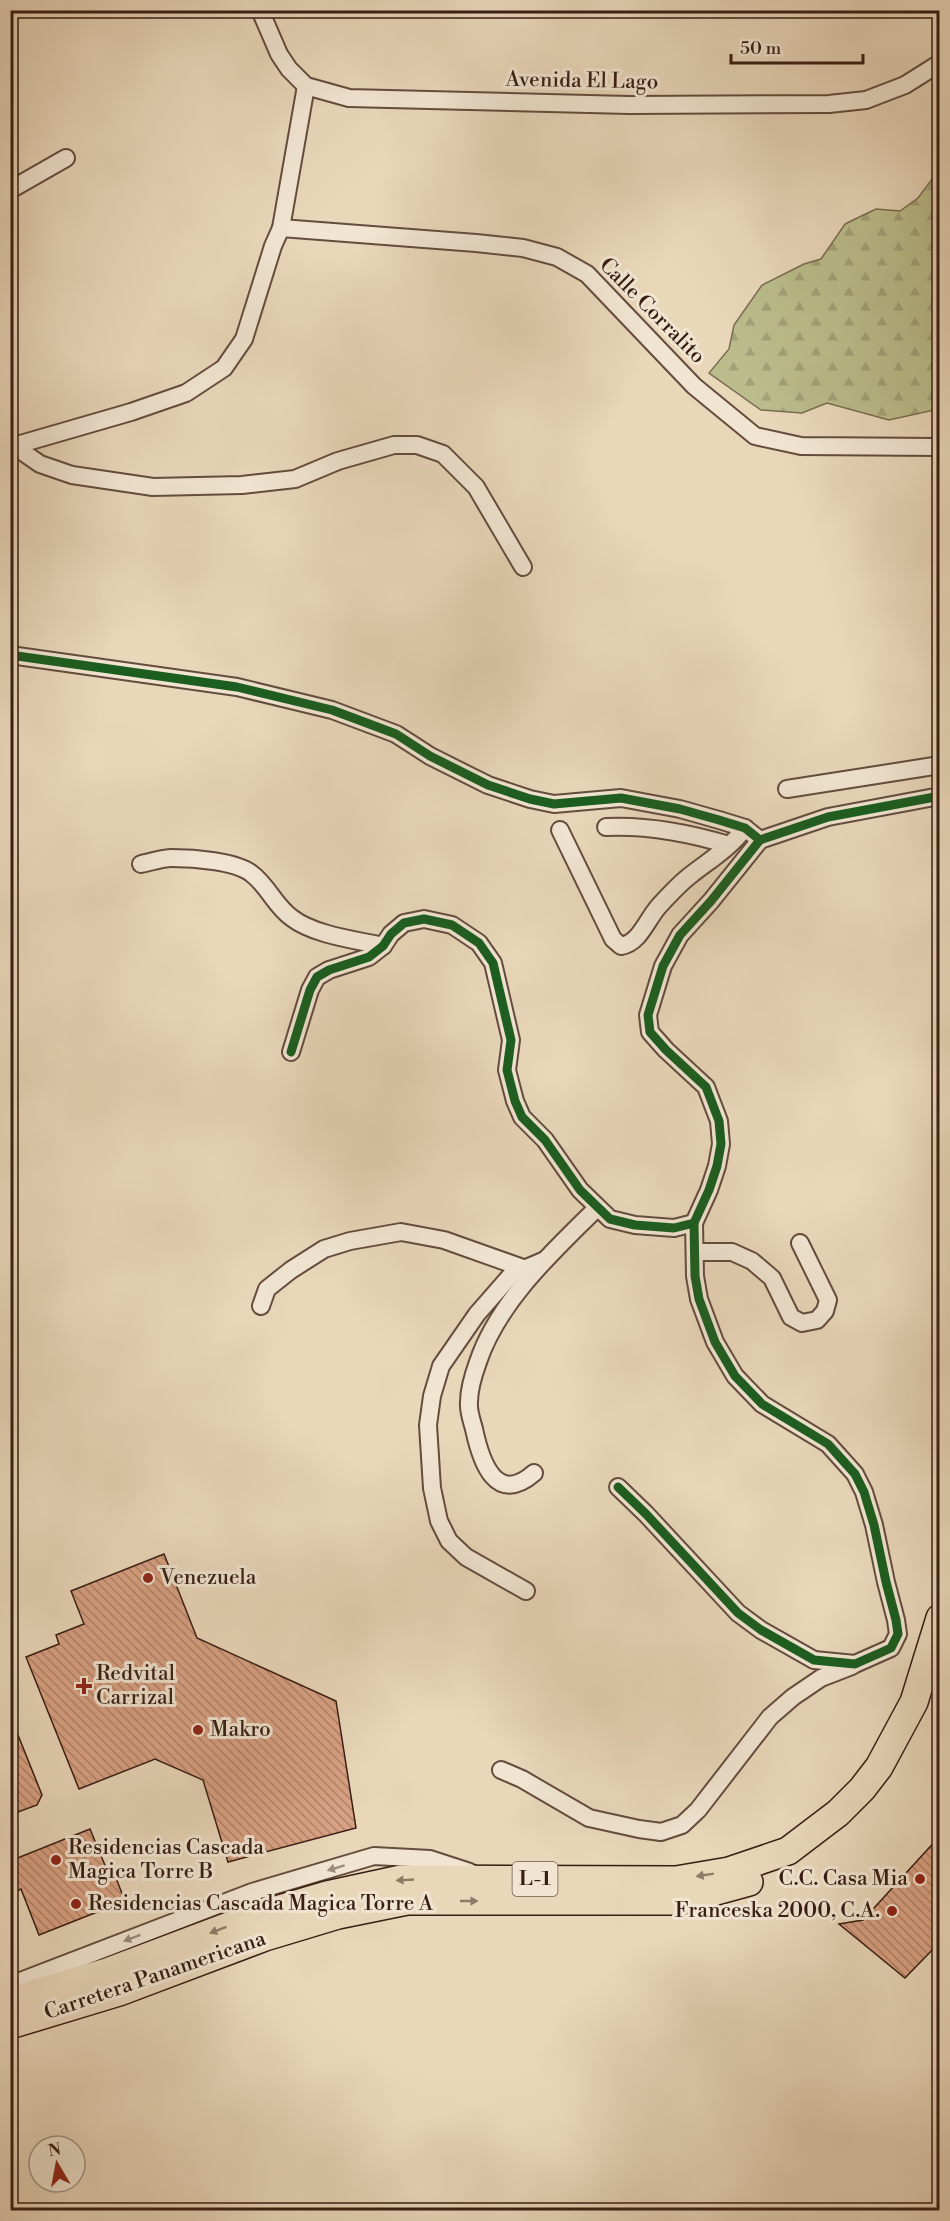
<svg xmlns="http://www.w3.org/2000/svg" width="950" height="2221" font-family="'Libre Bodoni',serif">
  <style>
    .forest { fill: url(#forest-firs); stroke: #7a6d50; stroke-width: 1.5 }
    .building { fill: url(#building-back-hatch); stroke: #381d14; stroke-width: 1.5 }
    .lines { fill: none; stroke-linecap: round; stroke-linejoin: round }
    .minor-casing { stroke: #644c3e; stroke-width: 20 }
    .primary-casing { stroke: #381d14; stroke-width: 30 }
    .minor { stroke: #f1e5d2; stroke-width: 16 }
    .primary { stroke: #e9d7ba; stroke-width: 27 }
    .cycleway-casing { stroke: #f1e5d2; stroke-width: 13 }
    .cycleway { stroke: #1b5e20; stroke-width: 9 }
    .oneway { fill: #9e8b7c }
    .oneway2 { fill: #907a67 }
    .poi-dot { fill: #8f2418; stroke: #f1e5d2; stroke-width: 2 }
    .labels { text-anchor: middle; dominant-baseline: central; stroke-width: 6; stroke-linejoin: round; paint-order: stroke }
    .shield { fill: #f1e5d2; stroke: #70594d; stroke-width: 1.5 }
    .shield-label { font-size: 20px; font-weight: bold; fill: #381d14 }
    .street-label { font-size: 21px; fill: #381d14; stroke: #f1e5d2 }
    .poi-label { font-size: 21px; fill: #381d14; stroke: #f1e5d2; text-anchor: start }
  </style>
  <defs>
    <pattern id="forest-firs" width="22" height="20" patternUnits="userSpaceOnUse" patternTransform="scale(1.5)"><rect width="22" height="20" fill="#bbbd8c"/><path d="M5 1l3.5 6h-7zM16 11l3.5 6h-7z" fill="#a2a278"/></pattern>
    <pattern id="building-back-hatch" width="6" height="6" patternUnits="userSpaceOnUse" patternTransform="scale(1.5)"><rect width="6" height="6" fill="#d9a183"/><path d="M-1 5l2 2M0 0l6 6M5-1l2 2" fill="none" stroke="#b1836a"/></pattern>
  </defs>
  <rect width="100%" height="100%" fill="#e9d7ba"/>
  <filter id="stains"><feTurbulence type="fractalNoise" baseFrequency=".00333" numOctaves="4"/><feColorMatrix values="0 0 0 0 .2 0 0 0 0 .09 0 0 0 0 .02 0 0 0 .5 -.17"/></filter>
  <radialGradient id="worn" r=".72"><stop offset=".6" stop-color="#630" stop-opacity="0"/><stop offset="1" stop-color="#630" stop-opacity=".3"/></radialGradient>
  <polygon class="forest" points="939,170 939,409 889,420 827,403 802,413 761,410 709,373 729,349 734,325 762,285 804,264 821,259 845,224 851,221 876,209 900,211 918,198"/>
  <g class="building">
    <polygon points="164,1554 197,1638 336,1701 356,1828 228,1862 203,1780 155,1759 79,1789 26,1657 59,1644 56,1635 84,1624 71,1591"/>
    <polygon points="10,1715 42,1795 37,1805 10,1815"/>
    <polygon points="90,1829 109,1875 114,1873 125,1901 39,1935 21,1889 17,1891 10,1877 10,1861"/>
    <polygon points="939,1837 939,1943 905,1978 839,1924 863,1920"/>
  </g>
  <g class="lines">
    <g class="minor-casing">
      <g id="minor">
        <polyline points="260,10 279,54 289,69 306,86 349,98 629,105 829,104 866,100 905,85 940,63"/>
        <polyline points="10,190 66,158"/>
        <polyline points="281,228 476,243 523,248 557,257 587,274 694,386 755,436 801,446 940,447"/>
        <polyline points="14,446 40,464 72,475 153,487 242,485 295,479 338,461 394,445 417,445 443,454 476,487 523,567"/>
        <polyline points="10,447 131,412 186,393 224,368 244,339 273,246 281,228 306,86"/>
        <polyline points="10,655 237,687 332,710 396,734 430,756 488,785 530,799 554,804 621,798 680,809 719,820 745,828 760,840"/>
        <polyline points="787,789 940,765"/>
        <path d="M606,827C647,825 689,833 729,845"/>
        <path d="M560,830L613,939L621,946C640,943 647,919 659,906C669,895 680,883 692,874C710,860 731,847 745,828"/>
        <path d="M141,864C151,862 162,858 172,858C192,858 237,861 252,874C268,886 275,906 292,918C314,935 356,940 383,946"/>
        <polyline points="291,1052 310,990 317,977 329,970 369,957 383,946 391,934 404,923 424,919 452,925 479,943 493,963 511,1040 507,1070 515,1101 522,1117 545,1140 580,1190 610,1219 635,1225 674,1228 694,1223 709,1190 717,1166 721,1144 719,1121 706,1087 666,1050 650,1032 648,1015 663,966 680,935 711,901 760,840 828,817 940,796"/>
        <polyline points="695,1252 732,1252 752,1261 772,1278 791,1317 802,1323 817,1320 825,1311 828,1300 800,1243"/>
        <polyline points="261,1306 267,1289 291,1270 324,1249 350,1241 401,1232 444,1240 523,1268"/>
        <path d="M534,1473C496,1506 481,1462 474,1429C472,1421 468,1411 469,1402C469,1390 474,1373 478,1362C498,1302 553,1251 597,1208"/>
        <polyline points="618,1487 646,1514 738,1613 761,1630 814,1660 855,1664 891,1648 898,1634 896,1620 886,1582 874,1525 864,1492 855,1474 828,1444 762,1404 735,1376 715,1342 699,1299 695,1276 694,1223"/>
        <polyline points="526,1591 466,1557 449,1541 439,1521 432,1488 428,1425 432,1396 441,1366 477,1314 512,1274 545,1260"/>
        <polyline points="501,1770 522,1779 589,1818 639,1829 661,1832 682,1825 698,1810 770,1717 793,1697 821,1678 852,1666"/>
        <polyline points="10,1985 252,1892 374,1856 430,1859 470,1872"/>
      </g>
    </g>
    <g class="primary-casing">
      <g id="primary">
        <polyline points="10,2001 107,1972 253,1917 327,1895 401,1879 676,1880 729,1871 788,1851 838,1813 862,1789 879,1767 914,1702 940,1618"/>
        <polyline points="10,2025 119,1992 265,1937 338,1915 407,1901 680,1901 749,1882"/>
      </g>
    </g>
    <use href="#minor" class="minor"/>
    <use href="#primary" class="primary"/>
    <g class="cycleway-casing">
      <g id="cycleway">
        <polyline points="10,655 237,687 332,710 396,734 430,756 488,785 530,799 554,804 621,798 680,809 719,820 745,828 760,840"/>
        <polyline points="291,1052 310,990 317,977 329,970 369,957 383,946 391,934 404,923 424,919 452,925 479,943 493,963 511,1040 507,1070 515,1101 522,1117 545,1140 580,1190 610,1219 635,1225 674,1228 694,1223 709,1190 717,1166 721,1144 719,1121 706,1087 666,1050 650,1032 648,1015 663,966 680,935 711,901 760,840 828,817 940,796"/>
        <polyline points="618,1487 646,1514 738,1613 761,1630 814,1660 855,1664 891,1648 898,1634 896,1620 886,1582 874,1525 864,1492 855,1474 828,1444 762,1404 735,1376 715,1342 699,1299 695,1276 694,1223"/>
      </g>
    </g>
    <use href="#cycleway" class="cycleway"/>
  </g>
  <defs><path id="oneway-solid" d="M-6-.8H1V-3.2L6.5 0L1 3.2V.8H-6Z" transform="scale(1.5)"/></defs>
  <g class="oneway">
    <use href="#oneway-solid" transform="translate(336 1868) rotate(163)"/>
    <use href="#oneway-solid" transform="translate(132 1938) rotate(159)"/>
  </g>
  <g class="oneway2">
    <use href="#oneway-solid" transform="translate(705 1875) rotate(171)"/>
    <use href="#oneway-solid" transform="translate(405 1880) rotate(177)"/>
    <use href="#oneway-solid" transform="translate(469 1901)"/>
    <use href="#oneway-solid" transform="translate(218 1930) rotate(159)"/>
  </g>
  <g class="poi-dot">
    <circle cx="148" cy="1578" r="6"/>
    <path d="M81 1677h6v6h6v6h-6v6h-6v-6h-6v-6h6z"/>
    <circle cx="198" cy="1730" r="6"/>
    <circle cx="56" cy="1860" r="6"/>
    <circle cx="920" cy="1879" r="6"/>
    <circle cx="76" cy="1904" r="6"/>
    <circle cx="892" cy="1911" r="6"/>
  </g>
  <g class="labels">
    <rect class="shield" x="512.5" y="1862" width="45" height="34" rx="4.5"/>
    <g class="shield-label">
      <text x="535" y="1879">L-1</text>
    </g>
    <g class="street-label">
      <text transform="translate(582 81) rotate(1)">Avenida El Lago</text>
      <text transform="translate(652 311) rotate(45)">Calle Corralito</text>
      <text transform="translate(155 1976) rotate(-19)">Carretera Panamericana</text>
    </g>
    <g class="poi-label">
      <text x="160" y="1578">Venezuela</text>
      <text x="96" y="1674">Redvital<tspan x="96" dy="24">Carrizal</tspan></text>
      <text x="210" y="1730">Makro</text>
      <text x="68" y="1848">Residencias Cascada<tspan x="68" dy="24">Magica Torre B</tspan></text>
      <text x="908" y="1879" text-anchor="end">C.C. Casa Mia</text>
      <text x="88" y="1904">Residencias Cascada Magica Torre A</text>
      <text x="880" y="1911" text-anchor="end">Franceska 2000, C.A.</text>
    </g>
  </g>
  <rect width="950" height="2221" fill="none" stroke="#e9d7ba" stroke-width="36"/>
  <rect x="12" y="12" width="926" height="2197" fill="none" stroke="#381d14" stroke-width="3"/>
  <rect x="18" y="18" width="914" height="2185" fill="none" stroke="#381d14" stroke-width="1.5"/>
  <g transform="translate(57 2164) rotate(350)"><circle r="28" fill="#f1e5d2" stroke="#a79586" stroke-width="1.5"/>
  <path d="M0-4.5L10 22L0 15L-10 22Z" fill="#8f2418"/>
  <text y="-9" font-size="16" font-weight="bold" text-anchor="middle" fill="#381d14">N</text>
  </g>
  <path d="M731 54v9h132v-9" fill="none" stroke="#381d14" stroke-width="3"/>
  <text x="740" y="54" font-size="18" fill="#381d14" stroke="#f1e5d2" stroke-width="4.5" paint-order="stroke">50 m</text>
  <rect width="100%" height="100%" filter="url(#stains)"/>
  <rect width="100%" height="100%" fill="url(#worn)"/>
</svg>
